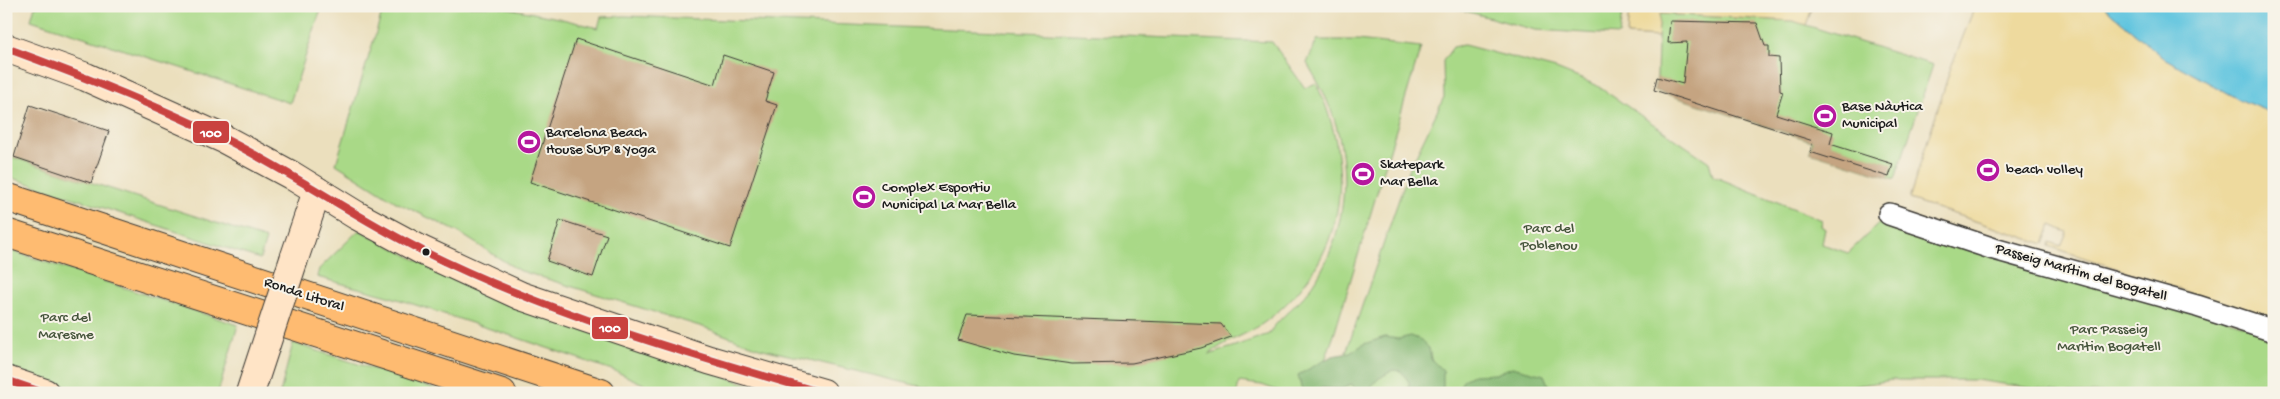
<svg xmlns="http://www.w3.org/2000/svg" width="2280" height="399" font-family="'Gochi Hand',sans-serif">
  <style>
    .green { fill: #a9d987; stroke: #627a52 }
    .forest { fill: #86b974; stroke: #516a48 }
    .sand { fill: #eeda9e; stroke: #857b5d }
    .water { fill: #61c5df; stroke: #3e707e }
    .building { fill: #c5a481 }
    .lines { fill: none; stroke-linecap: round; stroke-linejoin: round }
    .street-casing { stroke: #3b3934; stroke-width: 24 }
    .secondary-casing { stroke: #3b3934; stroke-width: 30 }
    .highway-casing { stroke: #3b3934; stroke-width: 30 }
    .street { stroke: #fff; stroke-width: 21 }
    .secondary { stroke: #ffe4c6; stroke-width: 28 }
    .highway { stroke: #febb71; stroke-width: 28 }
    .secondary-bridge-casing { stroke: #3b3934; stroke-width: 30; stroke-linecap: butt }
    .secondary-bridge { stroke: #ffe4c6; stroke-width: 28 }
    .bus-1-casing { stroke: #f7f3e8; stroke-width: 11 }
    .bus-1 { stroke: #c9423f; stroke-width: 8 }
    .bus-dot { fill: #1c1c1c; stroke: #f7f3e8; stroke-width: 2 }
    .labels { text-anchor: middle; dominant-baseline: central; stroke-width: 4; stroke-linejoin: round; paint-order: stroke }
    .poi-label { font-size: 15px; fill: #1c1c1c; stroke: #f7f3e8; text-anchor: start }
    .park-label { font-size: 15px; fill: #46553c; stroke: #f7f3e8 }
    .street-label { font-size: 15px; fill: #1c1c1c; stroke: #f7f3e8 }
    .line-badge { stroke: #f7f3e8; stroke-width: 2 }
    .badge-label { font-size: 14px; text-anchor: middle; font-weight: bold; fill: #fff }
  </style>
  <rect width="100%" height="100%" fill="#f7f3e8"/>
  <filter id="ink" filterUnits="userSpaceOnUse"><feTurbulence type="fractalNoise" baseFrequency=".02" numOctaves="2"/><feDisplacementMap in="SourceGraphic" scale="10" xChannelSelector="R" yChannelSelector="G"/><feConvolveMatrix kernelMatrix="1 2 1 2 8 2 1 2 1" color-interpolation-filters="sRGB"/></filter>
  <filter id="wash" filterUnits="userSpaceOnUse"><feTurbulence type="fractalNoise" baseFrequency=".0096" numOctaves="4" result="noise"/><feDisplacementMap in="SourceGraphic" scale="20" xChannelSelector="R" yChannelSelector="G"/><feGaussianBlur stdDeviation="1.12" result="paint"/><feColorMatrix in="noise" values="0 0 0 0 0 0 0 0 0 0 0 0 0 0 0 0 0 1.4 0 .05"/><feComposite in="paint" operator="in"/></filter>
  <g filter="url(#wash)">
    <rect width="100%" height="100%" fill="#ebdfbd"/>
    <g class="green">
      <polygon points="35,6 322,6 290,103 31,20"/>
      <path d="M384,6H498L558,18L598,28L601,17L625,16L1272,42L1305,88L1316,83C1358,171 1346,261 1265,322C1248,335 1223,341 1209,355L1269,334C1276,320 1300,303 1310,289C1348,235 1354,163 1328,103C1323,89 1314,76 1307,63L1317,40H1357L1421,47L1334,335L1313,393H1284L1262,385L1239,382L1237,393H948L759,348L706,328L518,270L458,232L396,202L336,164Z"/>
      <polygon points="1447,6 1623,6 1619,35 1535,30"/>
      <polygon points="1659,14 1793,21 1933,65 1895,179 1810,152 1812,141 1654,90 1657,77"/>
      <polygon points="1464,45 1556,69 1596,85 1709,162 1713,176 1822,220 1821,226 1825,229 1822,244 1848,253 1889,214 2274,334 2274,393 2066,393 1976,380 1892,380 1811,393 1332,393 1409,170 1444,97 1443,61 1453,47"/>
      <polygon points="6,155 266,239 260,259 6,176"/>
      <polygon points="359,230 491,299 774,393 663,393 615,371 512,336 388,296 317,277 319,269"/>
      <polygon points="6,249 238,325 218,393 85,393 6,367"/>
      <polygon points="293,343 448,393 280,393"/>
    </g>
    <g class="forest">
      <polygon points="1411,336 1421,340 1429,348 1431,359 1443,371 1443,393 1409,393 1409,382 1401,371 1393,370 1378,379 1370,388 1372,393 1358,393 1352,384 1342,389 1321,388 1316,393 1306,393 1301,387 1298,375 1332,356 1350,353 1364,344 1385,337 1398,339"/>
      <polygon points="1512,367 1544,375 1550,389 1561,393 1458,393 1463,380 1473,375 1496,374"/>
    </g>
    <g class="sand">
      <polygon points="1629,6 1813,6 1806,25 1793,21 1660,14 1658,37 1627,35"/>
      <polygon points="1975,6 2103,6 2164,58 2236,98 2274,114 2274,321 2049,246 2050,242 2061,246 2067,232 2051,225 2044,244 1909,199 1951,67"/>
    </g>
    <polygon class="water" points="2103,6 2274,6 2274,114 2236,98 2164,58"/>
    <g id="blocks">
      <g class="building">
        <polygon points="1670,21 1757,23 1765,46 1769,46 1769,57 1779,58 1780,91 1783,92 1776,114 1833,132 1830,144 1893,164 1889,177 1810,152 1813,141 1654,90 1657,77 1683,84 1687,42 1668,43"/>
        <polygon points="576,39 715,85 723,55 774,72 765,101 777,105 730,248 530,182"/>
        <polygon points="30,105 109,131 91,183 14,157"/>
        <polygon points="560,220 607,235 593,277 547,261"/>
        <polygon points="967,315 1221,324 1231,337 1201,348 1132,363 1072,364 1014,356 958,340"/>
      </g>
    </g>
  </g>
  <g filter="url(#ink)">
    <use href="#blocks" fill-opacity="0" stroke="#3b3934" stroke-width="1"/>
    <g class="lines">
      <g class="street-casing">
        <polyline id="street" points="1889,214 1994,249 2197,306 2274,331"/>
      </g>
      <g class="secondary-casing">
        <g id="secondary">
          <polyline points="6,48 86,77 224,139 291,175 356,215 423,251 521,296 709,360 823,393"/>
          <polyline points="294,259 317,191"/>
          <polyline points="6,380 45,393"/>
        </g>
      </g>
      <g class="highway-casing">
        <g id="highway">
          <polyline points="6,197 601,393"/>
          <polyline points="6,233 502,393"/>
        </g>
      </g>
      <use href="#street" class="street"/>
      <use href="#secondary" class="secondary"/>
      <use href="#highway" class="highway"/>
      <g class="secondary-bridge-casing">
        <polyline id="secondary-bridge" points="250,393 294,259"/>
      </g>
      <use href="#secondary-bridge" class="secondary-bridge"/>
      <g class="bus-1-casing">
        <g id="bus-1">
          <path d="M6,48C80,75 154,104 225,139C293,173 355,217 423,251C549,314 687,354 822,393"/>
          <polyline points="6,380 44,393"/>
        </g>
      </g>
      <use href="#bus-1" class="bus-1"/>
    </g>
  </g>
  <defs>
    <g id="stadium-disc" transform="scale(1.25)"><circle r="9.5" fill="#b5179e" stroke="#f7f3e8"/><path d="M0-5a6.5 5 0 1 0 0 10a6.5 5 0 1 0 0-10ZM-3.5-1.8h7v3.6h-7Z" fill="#fff"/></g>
  </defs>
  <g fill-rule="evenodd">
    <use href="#stadium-disc" x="1825" y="116"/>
    <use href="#stadium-disc" x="529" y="142"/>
    <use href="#stadium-disc" x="1988" y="170"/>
    <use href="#stadium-disc" x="1363" y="174"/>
    <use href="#stadium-disc" x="864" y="197"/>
  </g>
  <circle class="bus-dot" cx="426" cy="252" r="4.5"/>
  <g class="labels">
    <g class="poi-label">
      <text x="1842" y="107">Base Nàutica<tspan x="1842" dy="17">Municipal</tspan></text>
      <text x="546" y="133">Barcelona Beach<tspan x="546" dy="17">House SUP &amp; Yoga</tspan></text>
      <text x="1380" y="165">Skatepark<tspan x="1380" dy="17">Mar Bella</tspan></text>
      <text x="2006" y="170">beach volley</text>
      <text x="882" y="188">Complex Esportiu<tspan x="882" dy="17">Municipal La Mar Bella</tspan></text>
    </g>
    <g class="park-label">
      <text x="1549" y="229">Parc del<tspan x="1549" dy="17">Poblenou</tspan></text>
      <text x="66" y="318">Parc del<tspan x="66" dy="17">Maresme</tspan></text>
      <text x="2109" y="330">Parc Passeig<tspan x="2109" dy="17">Maritim Bogatell</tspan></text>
    </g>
    <g class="street-label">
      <text transform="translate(2081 273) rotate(16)">Passeig Marítim del Bogatell</text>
      <text transform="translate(304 295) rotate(18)">Ronda Litoral</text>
    </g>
  </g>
  <g class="line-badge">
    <rect x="192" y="120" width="38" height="24" rx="5" fill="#c9423f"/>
    <rect x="591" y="316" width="38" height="24" rx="5" fill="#c9423f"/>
  </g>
  <g class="badge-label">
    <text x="211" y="137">100</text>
    <text x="610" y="332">100</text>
  </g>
  <rect width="2280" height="399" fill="none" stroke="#f7f3e8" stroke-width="25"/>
</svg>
